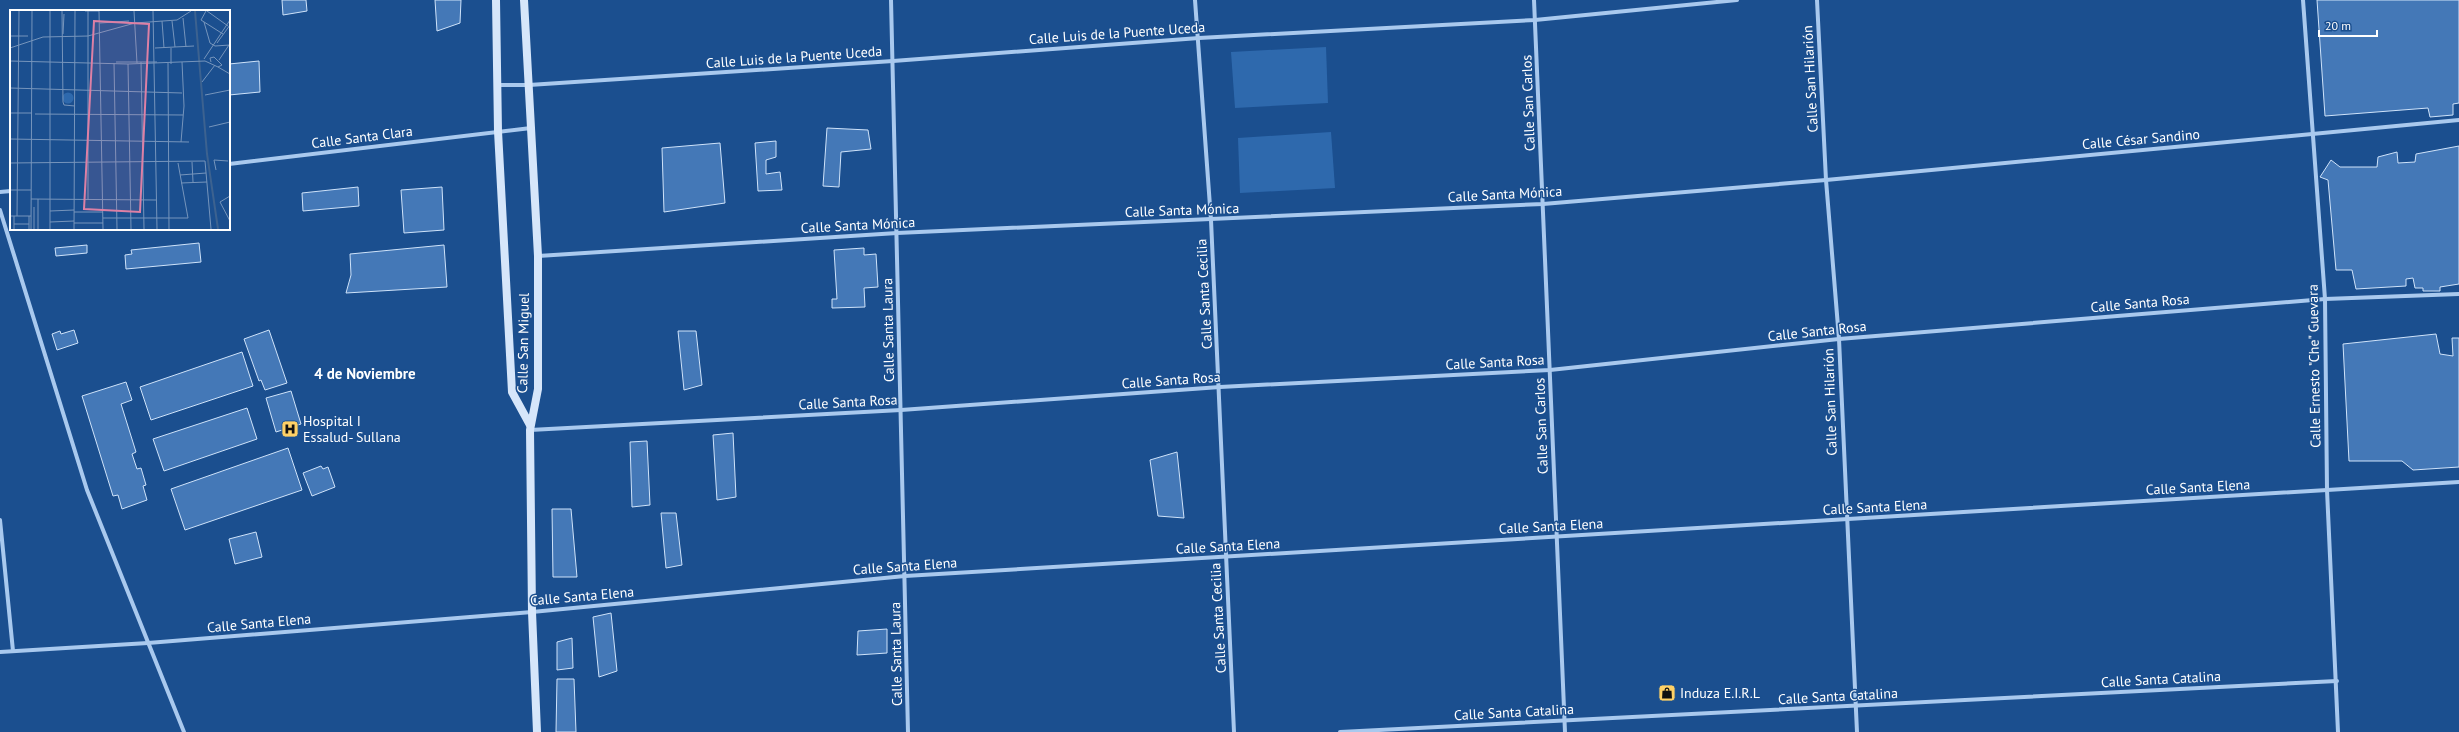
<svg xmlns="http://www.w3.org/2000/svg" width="2459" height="732" font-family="'PT Sans',sans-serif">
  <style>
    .green { fill: #2e69ad }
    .building { fill: #4478b7; stroke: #cfe3fa }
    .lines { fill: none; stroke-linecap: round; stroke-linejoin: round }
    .street { stroke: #a9c9ee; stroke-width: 4 }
    .secondary { stroke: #d6e6fa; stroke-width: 8 }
    .labels { text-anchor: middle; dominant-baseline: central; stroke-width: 3; stroke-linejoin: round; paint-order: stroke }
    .street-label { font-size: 14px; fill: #fff; stroke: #1b4f8f }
    .poi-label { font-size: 14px; fill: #fff; stroke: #1b4f8f; text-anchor: start }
    .neighbourhood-label { font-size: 15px; font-weight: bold; fill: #fff; stroke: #1b4f8f }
    .inset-river { fill: none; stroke: #3c6290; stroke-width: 2 }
    .inset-road { fill: none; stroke: #7695bc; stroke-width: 1 }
    .view { fill: #dd80a5; fill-opacity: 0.15; stroke: #dd80a5; stroke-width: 2 }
    .inset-edge { fill: none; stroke: #fff; stroke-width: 2 }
  </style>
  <rect width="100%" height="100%" fill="#1b4f8f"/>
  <g class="green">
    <polygon points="1326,47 1328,103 1235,108 1231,52"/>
    <polygon points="1331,132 1335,188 1240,193 1238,138"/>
  </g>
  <g class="building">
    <polygon points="282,0 306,0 307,11 283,15"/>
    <polygon points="435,0 461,0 460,23 437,31"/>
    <polygon points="2317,0 2459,0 2459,103 2453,104 2453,115 2430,117 2428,108 2325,116"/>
    <polygon points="259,61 260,92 229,95 229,64"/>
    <polygon points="827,128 868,130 871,149 841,152 839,187 823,186"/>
    <polygon points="776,141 776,157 766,160 766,174 780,172 782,190 758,191 755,143"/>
    <polygon points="720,143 725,203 664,212 662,148"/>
    <polygon points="2459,146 2459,284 2440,287 2440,291 2423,291 2423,288 2415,288 2413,278 2406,279 2406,286 2356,289 2352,270 2336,270 2328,180 2320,177 2331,160 2340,167 2377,167 2378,157 2397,152 2398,163 2415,162 2416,154"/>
    <polygon points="358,187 359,206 303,211 302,193"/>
    <polygon points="442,187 444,230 404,233 401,190"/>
    <polygon points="199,243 201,262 126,269 125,255 132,254 131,250"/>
    <polygon points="87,245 87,253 56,256 55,248"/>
    <polygon points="444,245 447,287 346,293 351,275 350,254"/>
    <polygon points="864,248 864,255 876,254 878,287 864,288 865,307 832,308 832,299 837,299 834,250"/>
    <polygon points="74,330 78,343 57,350 52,334 60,331 61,334"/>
    <polygon points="269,330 287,383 265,390 261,380 259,381 244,339"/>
    <polygon points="678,331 696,331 702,385 684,390"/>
    <polygon points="2436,334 2440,354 2453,356 2452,338 2459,338 2459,467 2413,470 2402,461 2349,461 2343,344"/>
    <polygon points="242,352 253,386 151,420 140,387"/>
    <polygon points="126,382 132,400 121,404 136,452 132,454 137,469 141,468 146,485 143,486 147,500 122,509 118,495 113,496 82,396"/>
    <polygon points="291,391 301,424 276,432 266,398"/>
    <polygon points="247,408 257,439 164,471 153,439"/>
    <polygon points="733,433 736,497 717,500 713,435"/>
    <polygon points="647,441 650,505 632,507 630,442"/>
    <polygon points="288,448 302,490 185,530 171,489"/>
    <polygon points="1177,452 1184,518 1158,516 1150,460"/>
    <polygon points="321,466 323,469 328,467 335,487 312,496 303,473"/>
    <polygon points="552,509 571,509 577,577 553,577"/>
    <polygon points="661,513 676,513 682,565 666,568"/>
    <polygon points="256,532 262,557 235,564 229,539"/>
    <polygon points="611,613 617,671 599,677 593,617"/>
    <polygon points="887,629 887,653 857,655 858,631"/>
    <polygon points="572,638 573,668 557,670 557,642"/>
    <polygon points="557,679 574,679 576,732 556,732"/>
  </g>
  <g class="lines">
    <g class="street">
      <polyline points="891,0 908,732"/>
      <polyline points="1195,0 1211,220 1234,732"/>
      <polyline points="1534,0 1565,732"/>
      <polyline points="1817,0 1826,180 1839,339 1857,732"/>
      <polyline points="2303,0 2325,299 2327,490 2338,732"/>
      <polyline points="499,85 529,85 893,61 1199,38 1535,20 1737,0"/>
      <polyline points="229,164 531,128"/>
      <polyline points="0,192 11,191"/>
      <polyline points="0,210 87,490 184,732"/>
      <polyline points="538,256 897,233 1543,204 1826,180 2459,120"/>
      <polyline points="530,430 901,410 1220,387 1550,370 1839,339 2325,299 2459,294"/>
      <polyline points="0,520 13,651"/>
      <polyline points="0,652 148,643 532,612 905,576 2459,482"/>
      <polyline points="1340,732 2337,681"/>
    </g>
    <g class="secondary">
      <polyline points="496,0 498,131 512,392 530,425"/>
      <polyline points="524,0 538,256 538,389 530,430 532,612 537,732"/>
    </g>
  </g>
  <defs>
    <g id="hospital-square" transform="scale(0.9)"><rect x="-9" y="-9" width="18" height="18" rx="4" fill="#ffd166" stroke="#1b4f8f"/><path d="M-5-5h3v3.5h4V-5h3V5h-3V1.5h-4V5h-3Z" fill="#111"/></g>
    <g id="shop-square" transform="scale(0.9)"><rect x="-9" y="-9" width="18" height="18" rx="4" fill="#ffd166" stroke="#1b4f8f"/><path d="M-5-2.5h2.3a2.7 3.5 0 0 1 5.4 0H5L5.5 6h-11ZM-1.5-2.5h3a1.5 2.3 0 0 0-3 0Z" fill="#111"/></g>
  </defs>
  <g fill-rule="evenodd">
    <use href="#hospital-square" x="290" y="429"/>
    <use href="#shop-square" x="1667" y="693"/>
  </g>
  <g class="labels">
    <g class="street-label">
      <text transform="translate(1117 33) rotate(-4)">Calle Luis de la Puente Uceda</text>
      <text transform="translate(794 57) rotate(-4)">Calle Luis de la Puente Uceda</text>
      <text transform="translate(1810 79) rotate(-93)">Calle San Hilarión</text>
      <text transform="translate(1528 103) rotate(-92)">Calle San Carlos</text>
      <text transform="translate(362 137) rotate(-7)">Calle Santa Clara</text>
      <text transform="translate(2141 139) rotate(-5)">Calle César Sandino</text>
      <text transform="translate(1505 194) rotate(-3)">Calle Santa Mónica</text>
      <text transform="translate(1182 210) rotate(-2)">Calle Santa Mónica</text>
      <text transform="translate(858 225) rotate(-3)">Calle Santa Mónica</text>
      <text transform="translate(1204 294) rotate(-93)">Calle Santa Cecilia</text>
      <text transform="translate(2140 303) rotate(-5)">Calle Santa Rosa</text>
      <text transform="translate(888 330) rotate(-91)">Calle Santa Laura</text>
      <text transform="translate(1817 331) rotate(-6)">Calle Santa Rosa</text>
      <text transform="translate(523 343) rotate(-89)">Calle San Miguel</text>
      <text transform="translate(1495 362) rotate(-3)">Calle Santa Rosa</text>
      <text transform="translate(2314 366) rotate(-91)">Calle Ernesto "Che" Guevara</text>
      <text transform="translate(1171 380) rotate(-4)">Calle Santa Rosa</text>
      <text transform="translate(848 402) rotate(-3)">Calle Santa Rosa</text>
      <text transform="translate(1830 402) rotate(-92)">Calle San Hilarión</text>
      <text transform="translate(1541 426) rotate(-92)">Calle San Carlos</text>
      <text transform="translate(2198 487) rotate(-3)">Calle Santa Elena</text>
      <text transform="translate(1875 507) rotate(-3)">Calle Santa Elena</text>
      <text transform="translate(1551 526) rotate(-3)">Calle Santa Elena</text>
      <text transform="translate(1228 546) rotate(-3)">Calle Santa Elena</text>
      <text transform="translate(905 566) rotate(-4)">Calle Santa Elena</text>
      <text transform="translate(582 596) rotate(-5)">Calle Santa Elena</text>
      <text transform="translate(1218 618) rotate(-93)">Calle Santa Cecilia</text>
      <text transform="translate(259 623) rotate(-5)">Calle Santa Elena</text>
      <text transform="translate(896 654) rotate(-91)">Calle Santa Laura</text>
      <text transform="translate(2161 679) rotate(-3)">Calle Santa Catalina</text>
      <text transform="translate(1838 696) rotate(-3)">Calle Santa Catalina</text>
      <text transform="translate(1514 712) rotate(-3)">Calle Santa Catalina</text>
    </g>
    <g class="poi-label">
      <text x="303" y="421">Hospital I<tspan x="303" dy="16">Essalud- Sullana</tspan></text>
      <text x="1680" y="693">Induza E.I.R.L</text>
    </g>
    <g class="neighbourhood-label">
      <text x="365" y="373">4 de Noviembre</text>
    </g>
  </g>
  <g transform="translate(10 10)">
    <rect width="220" height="220" fill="#1b4f8f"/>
    <path d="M52.5 88a5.5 5.5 0 1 1 11 0a5.5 5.5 0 1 1-11 0Z" fill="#2e69ad"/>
    <path class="inset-river" d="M185,1L197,144L208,219"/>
    <path class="inset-road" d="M40,1V219M52,1L53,92L54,95L65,96M75,1H89M89,1L93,219M124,1L127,53M143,1L147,219M196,1L191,10L213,24M197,1L218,16M173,8L176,37M152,11L154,38M162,11L165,37M194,12L200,33L205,36L220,35M90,13L119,11M53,24L54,4M0,26H18M207,33L220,15M0,38L33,27L78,26L125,13L167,10L181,1M145,38L184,36M161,38V54M194,49L220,10M209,50L219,35M0,51L118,54L195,51L208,57L212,55L204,47L200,48L201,52M106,52H147M131,52L134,219M104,53L107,219M158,53L159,219M118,54L121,219M208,57L220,64M192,72L205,55M0,78L172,83M195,85L220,80M0,103H22M25,104L173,105M199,117L220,112M0,129L179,132M171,132L174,96L172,52M220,146V161M182,152L183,172M0,153L195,151L201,219M206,160L204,150L218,151M170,165L196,163M171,173L197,172M0,180H21M21,189L146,190M78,190V1M24,197V219M40,201L64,200M64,202H93M0,206H21M4,206V219M7,206L9,1M19,206V219M93,208H178L168,153M220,211L210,192L220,186M40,212L64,211M64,213H93M4,214H19M21,219L22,1M28,219V189M64,219L65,1"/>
    <path class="view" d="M84,11L139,14L130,202L74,199Z"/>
    <rect width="220" height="220" class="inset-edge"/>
  </g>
  <path d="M2319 30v6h58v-6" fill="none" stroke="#ffffff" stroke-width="2"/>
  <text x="2325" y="30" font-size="12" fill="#ffffff" stroke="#1b4f8f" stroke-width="3" paint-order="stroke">20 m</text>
</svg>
